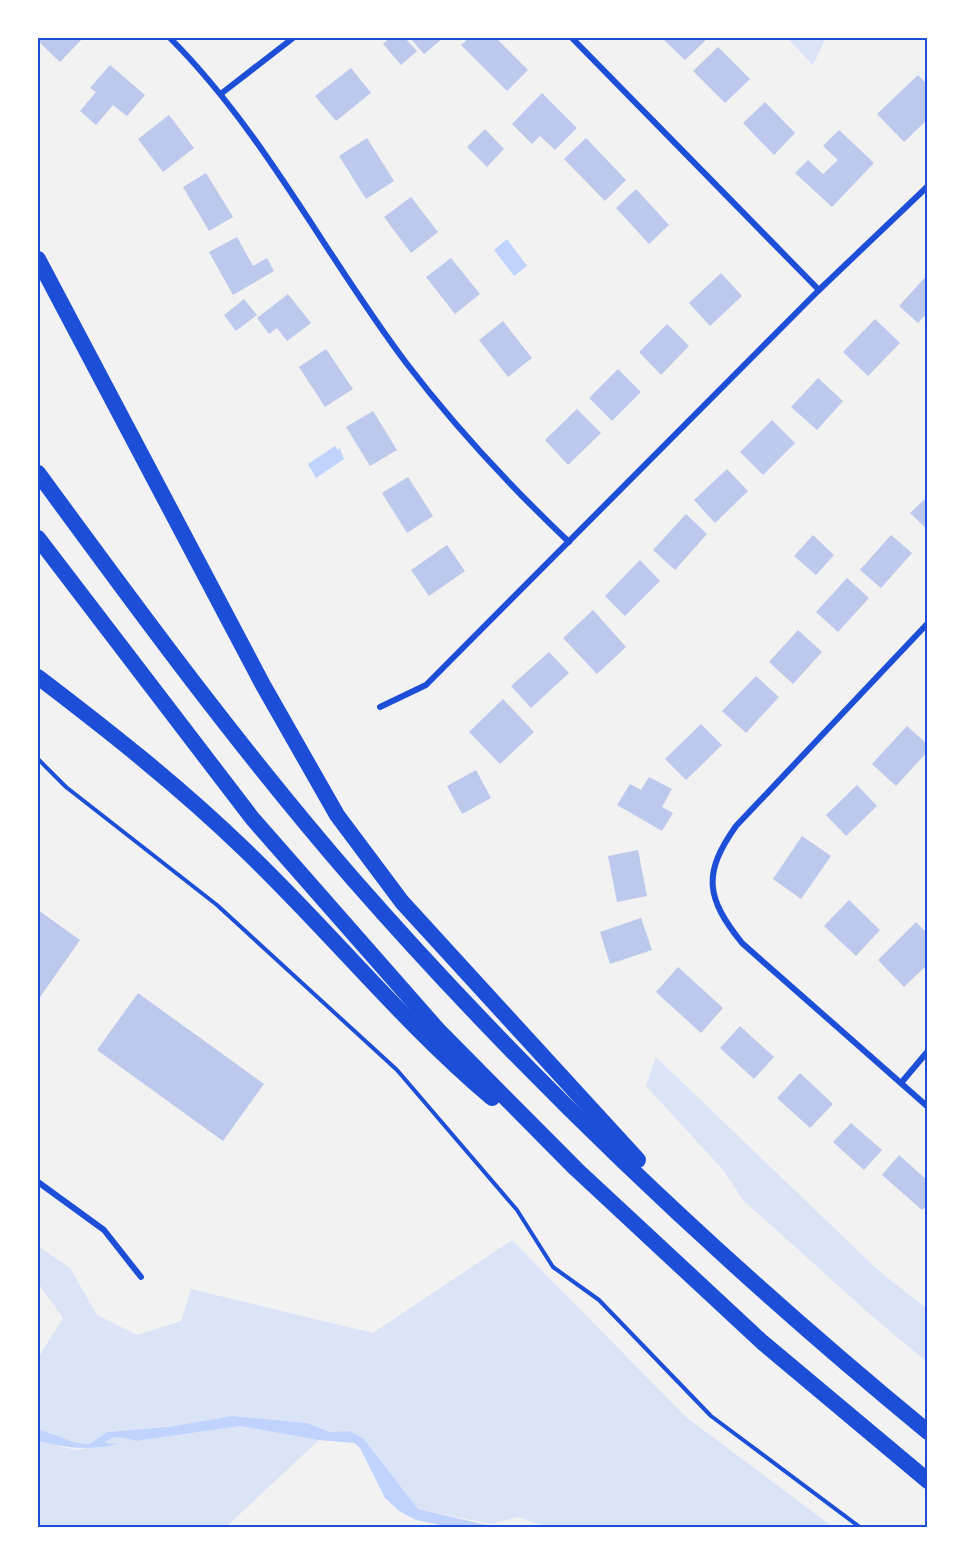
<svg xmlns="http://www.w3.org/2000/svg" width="965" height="1565" font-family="Bitter,serif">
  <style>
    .green { fill: #dbe4f7 }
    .water { fill: #bfd3fe }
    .building { fill: #bdc9ec }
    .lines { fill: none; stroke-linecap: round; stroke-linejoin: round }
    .path { stroke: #1d4ed8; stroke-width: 4 }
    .minor { stroke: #1d4ed8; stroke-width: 6 }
    .trunk { stroke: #1d4ed8; stroke-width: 16 }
    .neatline { fill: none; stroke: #1d4ed8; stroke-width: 2 }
  </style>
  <rect width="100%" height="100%" fill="#f2f2f2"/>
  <g class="green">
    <polygon points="787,38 826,38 813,65"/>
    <polygon points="656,1057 879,1271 927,1309 927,1362 873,1317 743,1200 724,1171 646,1086"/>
    <polygon points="512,1240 686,1417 833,1527 548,1528 518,1517 491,1524 418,1509 364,1439 349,1431 330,1432 307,1423 232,1416 168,1427 107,1432 90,1444 77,1443 38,1429 38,1358 63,1318 38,1283 38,1246 70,1268 97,1315 137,1335 181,1321 191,1289 373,1333"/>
    <path d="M240,1426L319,1440L226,1527L38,1528V1441L76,1450L115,1444L105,1443C114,1434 124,1438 136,1441Z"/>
  </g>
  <g class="water">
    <polygon points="507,239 527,266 514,276 494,250"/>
    <polygon points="335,446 338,450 340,448 344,459 316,478 308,464"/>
    <path d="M232,1416L307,1423L330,1432L349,1431L364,1439L418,1509L495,1527H450L416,1520L399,1511L385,1498L360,1448L354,1443L319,1440L240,1426L136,1441C125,1438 113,1434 105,1443L118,1444C88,1451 67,1448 38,1441V1429L77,1443L90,1444L107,1432L168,1427Z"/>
  </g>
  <g class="building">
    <polygon points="38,38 83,38 60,62 38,41"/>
    <polygon points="390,38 405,38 417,51 401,65 383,44"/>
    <polygon points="410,38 443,38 424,54"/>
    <polygon points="469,38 496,38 528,70 507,91 461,45"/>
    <polygon points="662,38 708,38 685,60"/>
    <polygon points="718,47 750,79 725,103 693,71"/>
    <polygon points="110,65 145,95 127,116 113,105 96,125 80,111 96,92 90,88"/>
    <polygon points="351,68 371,93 336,121 315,96"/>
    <polygon points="918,75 928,85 928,119 904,142 877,114"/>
    <polygon points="542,93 577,128 555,150 540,136 532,144 512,124"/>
    <polygon points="765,102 795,133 774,155 743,123"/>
    <polygon points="169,115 194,148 163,172 138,139"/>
    <polygon points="485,129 504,149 487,167 467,147"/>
    <polygon points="839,130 874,163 832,207 795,173 808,160 823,174 838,160 823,146"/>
    <polygon points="367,138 394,181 366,199 339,156"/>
    <polygon points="586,138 626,180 605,201 564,159"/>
    <polygon points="206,173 233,217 209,231 183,187"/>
    <polygon points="636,189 669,225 649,244 616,208"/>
    <polygon points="411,197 438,232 411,253 384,217"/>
    <polygon points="237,237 253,266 267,258 274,271 233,295 209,252"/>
    <polygon points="451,258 480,294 455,314 426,277"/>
    <polygon points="721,273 742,296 710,326 689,303"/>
    <polygon points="928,274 928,312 918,323 899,306"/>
    <polygon points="288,294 311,323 287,341 277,328 269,334 257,318"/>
    <polygon points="244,299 257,315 236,331 224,315"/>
    <polygon points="875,319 900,343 868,376 843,352"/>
    <polygon points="503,321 532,358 508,377 479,340"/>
    <polygon points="667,324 689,346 661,375 639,352"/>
    <polygon points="326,349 353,389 325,407 299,367"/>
    <polygon points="618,369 641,392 612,421 589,398"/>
    <polygon points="818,378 843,401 817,430 791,407"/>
    <polygon points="577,409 601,433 568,465 545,440"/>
    <polygon points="373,411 397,450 370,466 346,427"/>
    <polygon points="772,420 795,443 763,475 740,452"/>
    <polygon points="727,469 748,491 715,523 694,500"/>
    <polygon points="408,477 433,516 407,533 382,493"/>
    <polygon points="928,496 928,530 910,513"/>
    <polygon points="686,514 707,534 675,570 653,550"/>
    <polygon points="813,535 834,555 816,575 794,556"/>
    <polygon points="891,535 912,553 881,588 860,570"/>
    <polygon points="447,545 465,571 429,596 411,570"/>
    <polygon points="640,560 660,581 625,616 605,596"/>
    <polygon points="847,578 869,598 838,632 816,612"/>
    <polygon points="593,610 626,647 597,674 563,638"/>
    <polygon points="798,630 822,652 793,684 769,662"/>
    <polygon points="549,652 569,673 531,708 511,686"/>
    <polygon points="756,676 779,697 746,733 722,711"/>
    <polygon points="503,699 534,732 500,764 469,732"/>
    <polygon points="701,724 722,745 686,780 665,759"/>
    <polygon points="907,726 928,745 928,751 896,786 872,764"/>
    <polygon points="476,770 491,798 462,814 447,786"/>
    <polygon points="649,777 672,789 662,807 673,813 662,831 617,805 630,784 641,790"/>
    <polygon points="857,785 877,806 846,836 826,815"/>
    <polygon points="802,836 831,856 801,899 773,879"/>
    <polygon points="638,850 647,896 617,902 608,856"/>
    <polygon points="849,900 880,930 856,956 824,926"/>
    <polygon points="38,910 80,940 38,1000"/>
    <polygon points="641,918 652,950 610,964 600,932"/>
    <polygon points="916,922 928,934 928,964 904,987 878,960"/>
    <polygon points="678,967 723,1008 701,1033 656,992"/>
    <polygon points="138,993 264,1084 223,1141 97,1050"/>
    <polygon points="740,1026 774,1057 754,1079 720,1048"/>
    <polygon points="800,1073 833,1104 810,1128 777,1098"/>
    <polygon points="851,1123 882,1150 864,1170 833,1142"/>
    <polygon points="899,1155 928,1181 928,1205 922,1210 882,1175"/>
  </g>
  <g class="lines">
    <polyline class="path" points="38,759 66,787 217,905 397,1070 517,1210 553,1267 599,1300 711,1416 861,1528"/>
    <g class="minor">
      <path d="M170,38C265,133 326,257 407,364C456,428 510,486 569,542"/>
      <polyline points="572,38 819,290"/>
      <polyline points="222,93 293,38"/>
      <path d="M928,623L736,826C702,874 706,898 742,943L928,1107"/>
      <polyline points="380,707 426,685 819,290 928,186"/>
      <polyline points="901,1083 928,1051"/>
      <polyline points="38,1182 104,1230 141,1277"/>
    </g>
    <g class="trunk">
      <polyline points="38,259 263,685 337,815 402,902 638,1160"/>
      <path d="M38,473C139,611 241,750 353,879C528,1079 723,1263 928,1432"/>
      <polyline points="38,538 252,818 439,1031 576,1169 762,1342 928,1481"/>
      <path d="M38,677C109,731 180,787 244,849C329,930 402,1022 492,1098"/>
    </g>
  </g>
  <rect width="965" height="1565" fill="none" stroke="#ffffff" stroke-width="78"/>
  <rect x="39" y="39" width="887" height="1487" class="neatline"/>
</svg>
